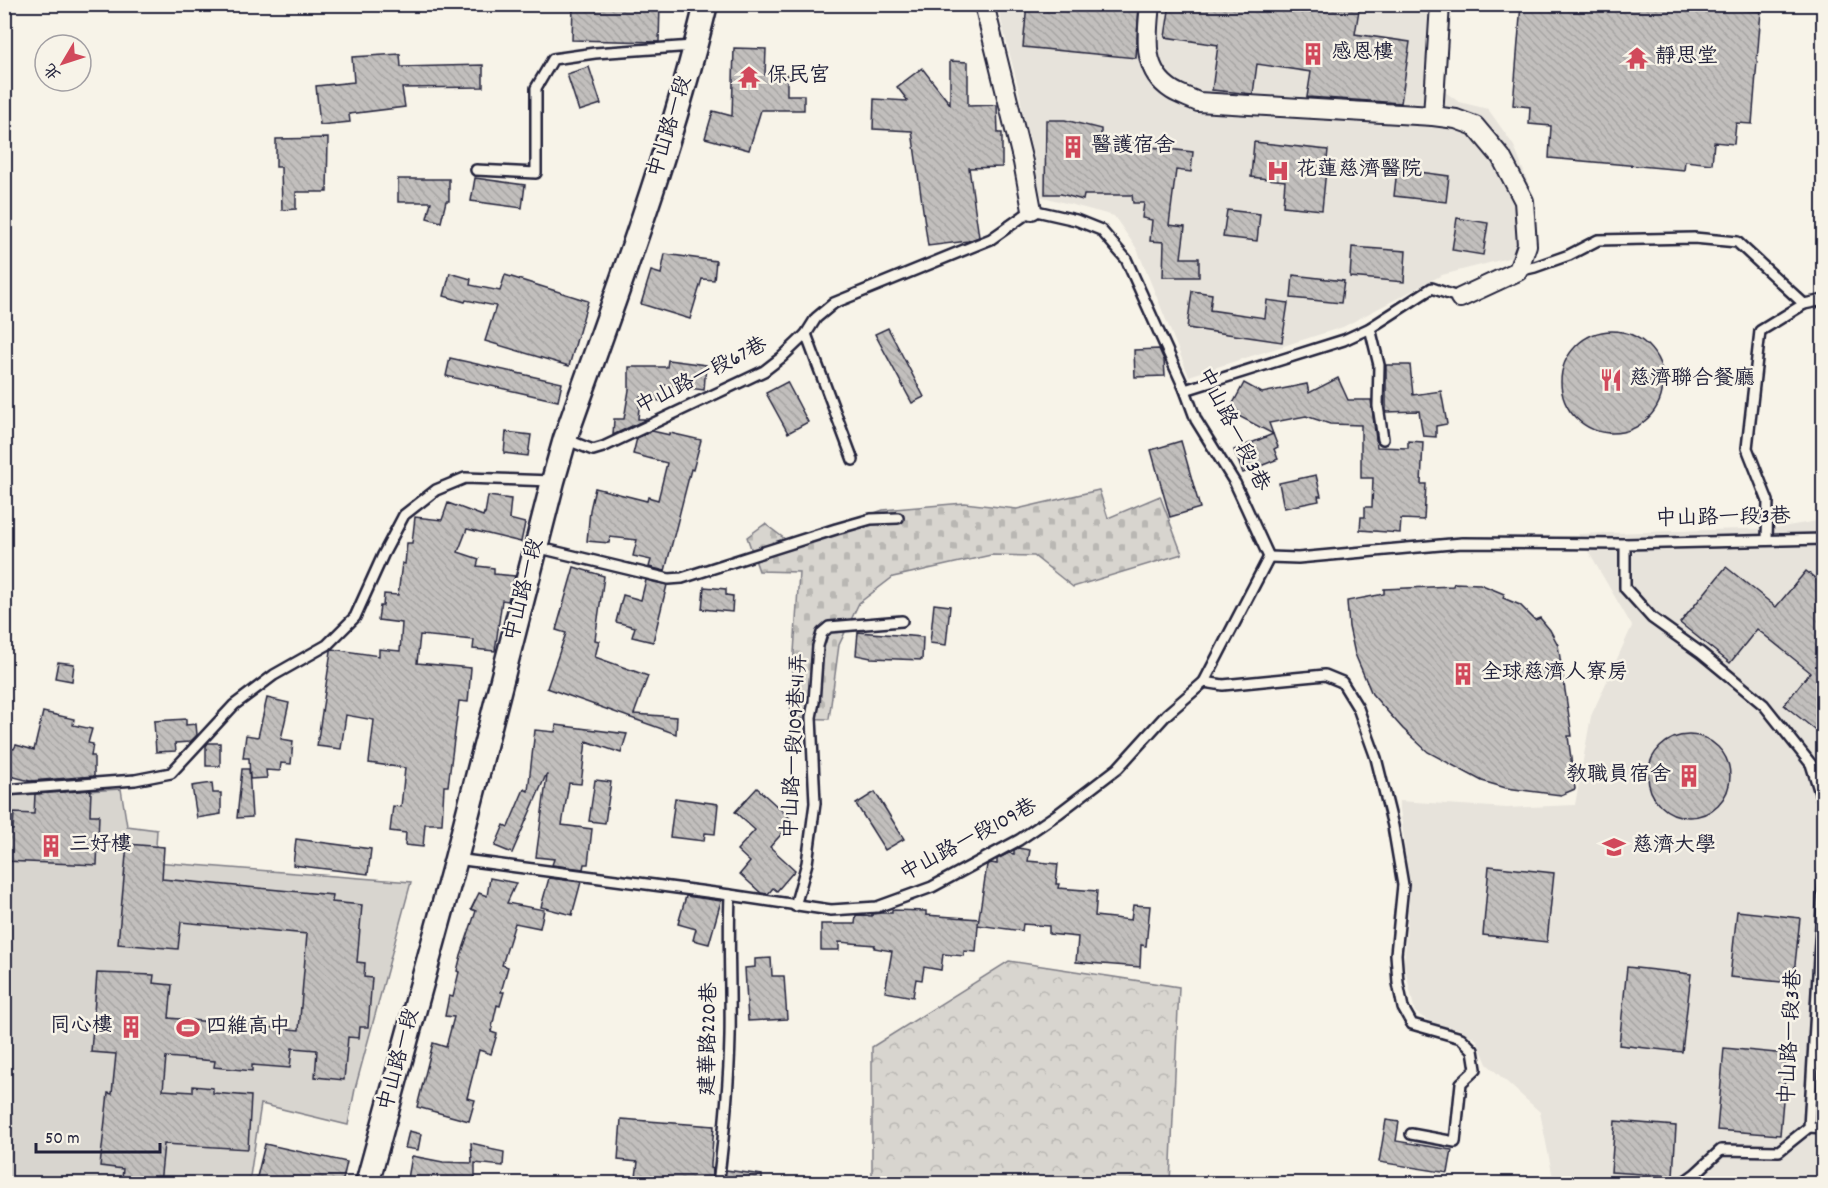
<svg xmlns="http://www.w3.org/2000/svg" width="1828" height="1188" font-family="Dekko,'LXGW WenKai TC',sans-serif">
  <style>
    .built { fill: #e7e3db }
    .forest { fill: url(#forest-crowns); stroke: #7d7c85; stroke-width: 1.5 }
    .cemetery { fill: url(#cemetery-stones); stroke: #7d7c85; stroke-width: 1.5 }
    .park { fill: #d8d5cf; stroke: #7d7c85; stroke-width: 1.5 }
    .building { fill: url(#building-back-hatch); stroke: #22223b; stroke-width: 1.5 }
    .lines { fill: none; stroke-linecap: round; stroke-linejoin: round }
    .service-casing { stroke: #22223b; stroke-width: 14 }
    .minor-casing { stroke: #22223b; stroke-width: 22 }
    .tertiary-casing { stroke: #22223b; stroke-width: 27 }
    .service { stroke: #f7f3e8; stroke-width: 9 }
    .minor { stroke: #f7f3e8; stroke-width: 18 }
    .tertiary { stroke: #f7f3e8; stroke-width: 22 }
    .labels { text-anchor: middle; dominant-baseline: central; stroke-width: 5; stroke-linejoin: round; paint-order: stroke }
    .poi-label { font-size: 21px; fill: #22223b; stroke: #f7f3e8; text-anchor: start }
    .street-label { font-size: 21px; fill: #22223b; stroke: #f7f3e8 }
  </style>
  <defs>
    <pattern id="forest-crowns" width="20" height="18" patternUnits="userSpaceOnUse" patternTransform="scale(1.5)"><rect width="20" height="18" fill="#d8d5cf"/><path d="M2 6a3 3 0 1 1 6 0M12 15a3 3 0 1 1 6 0" fill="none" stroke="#b9b7b3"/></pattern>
    <pattern id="cemetery-stones" width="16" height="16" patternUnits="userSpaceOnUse" patternTransform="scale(1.5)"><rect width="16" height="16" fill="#d8d5cf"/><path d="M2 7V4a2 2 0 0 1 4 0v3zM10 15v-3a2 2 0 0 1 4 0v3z" fill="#b9b7b3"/></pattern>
    <pattern id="building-back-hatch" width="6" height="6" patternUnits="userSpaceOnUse" patternTransform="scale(1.5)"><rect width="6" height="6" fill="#c2bfbd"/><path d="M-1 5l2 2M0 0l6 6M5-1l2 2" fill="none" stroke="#a6a4a3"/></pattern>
  </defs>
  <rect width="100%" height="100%" fill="#f7f3e8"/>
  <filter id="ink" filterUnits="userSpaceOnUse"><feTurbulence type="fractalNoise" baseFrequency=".0167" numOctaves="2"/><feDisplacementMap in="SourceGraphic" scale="12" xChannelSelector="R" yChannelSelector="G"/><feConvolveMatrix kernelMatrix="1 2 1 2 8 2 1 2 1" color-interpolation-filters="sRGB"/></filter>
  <g filter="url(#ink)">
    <g class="built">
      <polygon points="997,5 1452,5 1445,92 1459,102 1488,109 1514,146 1533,196 1532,252 1442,275 1343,327 1189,376 1137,249 1114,216 1036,195 1019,90"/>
      <polygon points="1823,520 1823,1183 1554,1183 1540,1112 1487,1064 1477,1040 1460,1029 1433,1024 1415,1012 1404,964 1410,887 1399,801 1507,808 1575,805 1591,716 1632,626 1578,534 1776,528"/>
    </g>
    <polygon class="forest" points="1009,961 1179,987 1170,1183 887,1184 872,1180 872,1047"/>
    <polygon class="cemetery" points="1099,490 1108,518 1160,496 1182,554 1073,587 1034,556 991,555 893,577 859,603 839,645 829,719 790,718 799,572 759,571 747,537 765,524 789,542 883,510 964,503 1017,509"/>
    <polygon class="park" points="121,789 127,826 157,830 155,862 411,882 355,1089 348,1125 261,1104 249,1183 5,1183 4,796"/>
    <g class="building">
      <polygon points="573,4 660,4 659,42 572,40"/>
      <polygon points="1027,4 1139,4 1136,58 1023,47"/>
      <polygon points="1170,4 1288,4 1322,9 1323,4 1360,4 1355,34 1410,42 1401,103 1307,97 1311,72 1257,64 1253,94 1212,90 1218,45 1165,37"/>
      <polygon points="1521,4 1738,4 1743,6 1743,10 1761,11 1752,124 1736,123 1734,144 1714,142 1712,164 1685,161 1684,170 1549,158 1551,126 1529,124 1530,107 1513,105"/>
      <polygon points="734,48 766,49 765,75 787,74 787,95 804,95 804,110 761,110 749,150 705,138 713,111 732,116"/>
      <polygon points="400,54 401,67 483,65 483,87 402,88 405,107 349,114 350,122 320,125 316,86 354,82 352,57"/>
      <polygon points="950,61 968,62 968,106 997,105 998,133 1002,133 1002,167 969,168 979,237 968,241 928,246 912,131 873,129 874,99 908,101 897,87 922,68 950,104"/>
      <polygon points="589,67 601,104 579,111 567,74"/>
      <polygon points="1046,120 1065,120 1101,129 1101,141 1152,141 1152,147 1193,152 1191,172 1176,170 1169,225 1185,227 1181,258 1199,258 1199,277 1163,277 1164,242 1150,241 1152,220 1142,218 1144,203 1133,203 1132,195 1084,195 1083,200 1061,194 1045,194"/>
      <polygon points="328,138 327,192 296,192 296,209 282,210 281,167 276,167 276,139"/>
      <polygon points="1254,142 1328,150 1322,210 1283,206 1285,181 1251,177"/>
      <polygon points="1397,169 1449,176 1446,202 1394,196"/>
      <polygon points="475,178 525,185 522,208 471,201"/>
      <polygon points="398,179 449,179 449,201 446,201 441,222 427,218 431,202 398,202"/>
      <polygon points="1227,210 1260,214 1257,241 1223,237"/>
      <polygon points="1457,218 1488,223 1483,255 1452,250"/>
      <polygon points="1352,247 1406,251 1404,282 1350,277"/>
      <polygon points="665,254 716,261 714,280 702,279 690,319 641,304 651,271 661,274"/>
      <polygon points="450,273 471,279 470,285 500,291 505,275 588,301 569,366 485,341 496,306 466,300 465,302 444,296"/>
      <polygon points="1293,275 1344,281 1341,303 1291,298"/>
      <polygon points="1192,291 1212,294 1210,310 1265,318 1267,300 1288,303 1282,342 1187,328"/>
      <polygon points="888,328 924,397 912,403 875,334"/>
      <circle cx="1612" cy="382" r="51"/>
      <polygon points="1159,349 1164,360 1165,376 1135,377 1134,350"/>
      <polygon points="450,358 562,383 558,401 446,376"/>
      <polygon points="668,360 706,365 704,390 664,385 661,401 640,397 638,419 647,419 613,435 614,419 624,419 629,390 629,367 667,367"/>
      <polygon points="1386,365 1410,365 1413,395 1441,391 1447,424 1436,426 1436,437 1423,436 1419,411 1386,412"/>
      <polygon points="1338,378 1348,400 1371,400 1377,447 1408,448 1408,441 1423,442 1421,484 1426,484 1424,520 1401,519 1400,533 1360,530 1361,517 1365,517 1365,507 1372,507 1373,478 1361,478 1361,425 1330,424 1306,416 1269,423 1273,434 1229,411 1244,383 1262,393 1307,384 1309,393"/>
      <polygon points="787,382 808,422 788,433 766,393"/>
      <polygon points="652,431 670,435 670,433 701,440 693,470 691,469 665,571 649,567 651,560 633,556 637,540 610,537 609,543 587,541 590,510 595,488 647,501 648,497 658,500 667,463 633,454 637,438"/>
      <polygon points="506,432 531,435 528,456 504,453"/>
      <polygon points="1273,434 1278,447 1274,449 1278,459 1243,473 1234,450"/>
      <polygon points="1181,441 1200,508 1170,517 1151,450"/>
      <polygon points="1316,475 1321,496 1318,496 1319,501 1284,508 1279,483"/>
      <polygon points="488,496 511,499 509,519 525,523 521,542 467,529 458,552 479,559 477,566 494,568 494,574 515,576 508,601 502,600 495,651 473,649 474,640 420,635 417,663 471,668 468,702 459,701 448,786 444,786 442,824 425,824 423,847 405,845 406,833 390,831 393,806 401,807 405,768 369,763 374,720 346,715 341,749 317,746 331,651 332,649 379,656 379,649 400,651 402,623 378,620 380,606 383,606 384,594 398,595 402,563 405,564 407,543 412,543 415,517 442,520 448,503 483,516 484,513 485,514"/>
      <polygon points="574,567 604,576 595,640 599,641 595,657 648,676 634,714 677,717 676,734 547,688 566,633 556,630"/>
      <polygon points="1726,567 1776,607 1806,571 1824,585 1824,737 1784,705 1810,672 1757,629 1730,663 1680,623"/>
      <polygon points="646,580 667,585 653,642 632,637 635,627 616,622 623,595 641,600"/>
      <polygon points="1454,583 1480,584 1504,594 1503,598 1520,605 1535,620 1540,618 1550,630 1558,645 1572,736 1568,736 1575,789 1561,795 1506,788 1482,781 1428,752 1403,729 1372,694 1355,654 1349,627 1347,601 1384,594 1384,589 1453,586"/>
      <polygon points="704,587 726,589 726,595 733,596 732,612 702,609"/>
      <polygon points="934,604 950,606 946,645 930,643"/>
      <polygon points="858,632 923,637 922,660 871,658 856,655"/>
      <polygon points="58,662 74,664 72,681 55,678"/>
      <polygon points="267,698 289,703 281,739 293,741 291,764 281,763 280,771 266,770 267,778 250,779 249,758 243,758 246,735 258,737"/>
      <polygon points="43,712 74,719 73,725 92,729 88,743 93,744 91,756 94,756 94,776 30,781 10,776 10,772 4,771 4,747 14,749 16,745 34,750"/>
      <polygon points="186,719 186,725 196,724 197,735 190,742 175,743 176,751 156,752 154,721"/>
      <polygon points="556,725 627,734 621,753 586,741 581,784 569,783 562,825 592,829 588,864 584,864 583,869 552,865 554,859 536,857 547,775 546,775 512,853 495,846 504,825 508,827 524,789 528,791 535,730 555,732"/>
      <circle cx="1689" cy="776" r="41"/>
      <polygon points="208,743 220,743 220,766 206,766 206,746"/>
      <polygon points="242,769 249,769 252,817 237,818"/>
      <polygon points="595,780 611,782 605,823 589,821"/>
      <polygon points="212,783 213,793 221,793 221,814 197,818 192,786"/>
      <polygon points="757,788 793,821 770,847 795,870 777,891 773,888 768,894 761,893 740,874 750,862 737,850 755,830 735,812"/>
      <polygon points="91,790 90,815 99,815 97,865 4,861 4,830 13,830 14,813 34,814 35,794"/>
      <polygon points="875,792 904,839 885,850 856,804"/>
      <polygon points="675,798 718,804 715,834 705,833 704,841 670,837"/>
      <polygon points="296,839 371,849 368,874 293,865"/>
      <polygon points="127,844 164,847 162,879 333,895 332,902 362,905 357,962 365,963 364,977 372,978 368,1027 360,1027 359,1038 348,1037 344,1080 315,1077 317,1050 292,1048 290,1068 252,1065 252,1071 214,1067 215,1061 166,1057 163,1090 193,1092 193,1086 213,1088 213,1093 251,1096 248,1149 164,1144 160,1184 127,1184 128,1179 122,1178 123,1169 100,1166 108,1093 112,1094 116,1054 91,1052 97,973 154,975 153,983 172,985 169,1018 299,1030 307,934 181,922 178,949 118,944"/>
      <polygon points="1018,848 1030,850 1028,861 1058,864 1056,884 1059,884 1058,888 1097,891 1095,916 1131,920 1133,905 1150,906 1146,946 1141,945 1140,967 1076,962 1078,937 1049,934 1049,926 1023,924 1022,931 978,925 976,952 964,951 964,956 943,954 941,970 924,967 922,980 916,979 913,997 885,992 892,951 874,948 875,945 839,942 839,950 821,950 821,924 855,924 856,915 872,916 872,914 881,913 892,913 892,910 926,911 926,915 979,919 978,924 987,865 991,863 997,864 997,859 1009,853 1014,854 1014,850"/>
      <polygon points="1489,866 1554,873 1547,942 1483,935"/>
      <polygon points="490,878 516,883 507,903 544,910 540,928 515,923 502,965 508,967 501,992 504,992 500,1006 497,1005 491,1032 497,1034 491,1054 479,1050 467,1098 475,1100 469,1121 417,1107 433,1043 446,1047 454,1017 445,1016 449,996 453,997 459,972 457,971 461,955 476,911 471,909 479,893 487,896"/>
      <polygon points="549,878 581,882 572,915 541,907"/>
      <polygon points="686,896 721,901 709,944 693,940 696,929 678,924"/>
      <polygon points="1737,911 1800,918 1793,983 1730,977"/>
      <polygon points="771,958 772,976 784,976 787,1019 748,1021 745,968 755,967 755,959"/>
      <polygon points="1627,967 1691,974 1682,1052 1619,1045"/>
      <polygon points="1724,1048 1787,1054 1780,1135 1717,1130"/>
      <polygon points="621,1119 714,1126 711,1164 711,1168 713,1169 711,1184 635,1184 638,1162 618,1160"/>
      <polygon points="1386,1120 1399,1122 1396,1141 1452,1150 1448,1173 1379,1162"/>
      <polygon points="1615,1121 1676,1126 1673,1176 1611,1172"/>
      <polygon points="409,1131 421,1134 418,1150 405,1148"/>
      <polygon points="471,1143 489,1147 489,1149 504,1152 503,1166 475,1163 475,1182 434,1182 434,1184 407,1184 412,1156 443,1162 472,1163"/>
      <polygon points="265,1144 347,1162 342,1184 267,1184 256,1181"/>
      <polygon points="726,1170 762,1175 762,1184 725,1184"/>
    </g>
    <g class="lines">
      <g class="service-casing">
        <g id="service">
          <polyline points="476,170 536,173 536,88 553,59 595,53 693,46"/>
          <polyline points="1518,271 1535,267 1569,255 1598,240 1694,238 1737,242 1804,304 1824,300"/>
          <polyline points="1370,328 1379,365 1378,406 1383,439"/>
          <polyline points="806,334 853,460"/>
          <polyline points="1185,390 1344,340 1370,328 1432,288 1460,298"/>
          <polyline points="565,439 593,450 603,447 764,371 782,357 806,334 816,318 834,303 991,239 1032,210 1076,220 1101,230 1126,259 1185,390 1196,420 1235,483 1269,557"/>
          <polyline points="1767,539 1768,501 1747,448 1760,331 1804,304"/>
          <polyline points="1625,544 1824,539"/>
          <polyline points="536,547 669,579 682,578 836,529 871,519 898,518"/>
          <polyline points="1269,557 1298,558 1462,543 1625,544 1625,588 1652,618 1701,653 1764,705 1811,764 1824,806"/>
          <polyline points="1204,682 1223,685 1325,675 1342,682 1358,708 1376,758 1393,826 1403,885 1396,954 1398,983 1403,1008 1412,1024 1461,1038 1473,1050 1476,1069 1461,1083 1455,1142 1411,1134"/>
          <polyline points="4,790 135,780 171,773 234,705 274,675 327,645 355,617 383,555 404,515 436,490 465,478 553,481"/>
          <polyline points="456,859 730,895 831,910 877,907 932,887 1019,840 1059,813 1118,768 1167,714 1204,682 1269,557"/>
          <polyline points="795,906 807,863 815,803 811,717 814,702 818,646 822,633 829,627 902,621"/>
          <polyline points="1809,1127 1824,1128"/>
          <path d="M718,1184C724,1135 729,1086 730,1037C731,989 728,942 730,895"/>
          <polyline points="1681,1184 1695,1174 1721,1150 1779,1151 1809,1127 1824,873"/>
        </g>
      </g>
      <g class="minor-casing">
        <g id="minor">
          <polyline points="984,4 1023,162 1032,210"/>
          <path d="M1150,4C1147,36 1141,70 1172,90C1180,95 1190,98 1198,102L1433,116L1456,119L1475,126L1501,157L1524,201L1527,245L1518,271L1460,298"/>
          <polyline points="1433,116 1440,4"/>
        </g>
      </g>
      <g class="tertiary-casing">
        <path id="tertiary" d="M367,1184L456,859L553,481L565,439C616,295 670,153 706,4"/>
      </g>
      <use href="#service" class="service"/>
      <use href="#minor" class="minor"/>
      <use href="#tertiary" class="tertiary"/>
    </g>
  </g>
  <defs>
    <g id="building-bare" transform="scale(1.8)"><path d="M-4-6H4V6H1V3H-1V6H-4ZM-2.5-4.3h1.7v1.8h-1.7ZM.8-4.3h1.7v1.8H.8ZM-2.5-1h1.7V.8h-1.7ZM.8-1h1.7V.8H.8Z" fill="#d1495b" stroke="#f7f3e8" stroke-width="2.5" paint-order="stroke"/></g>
    <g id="temple-bare" transform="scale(1.8)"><path d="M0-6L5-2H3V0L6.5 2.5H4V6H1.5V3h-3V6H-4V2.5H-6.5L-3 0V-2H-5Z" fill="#d1495b" stroke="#f7f3e8" stroke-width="2.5" paint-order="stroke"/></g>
    <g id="hospital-bare" transform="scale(1.8)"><path d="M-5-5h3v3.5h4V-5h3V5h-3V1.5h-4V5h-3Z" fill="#d1495b" stroke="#f7f3e8" stroke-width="2.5" paint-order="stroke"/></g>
    <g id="restaurant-bare" transform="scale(1.8)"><path d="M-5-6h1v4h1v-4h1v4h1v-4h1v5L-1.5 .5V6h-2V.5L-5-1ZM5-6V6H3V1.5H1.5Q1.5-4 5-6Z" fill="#d1495b" stroke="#f7f3e8" stroke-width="2.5" paint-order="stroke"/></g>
    <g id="university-bare" transform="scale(1.8)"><path d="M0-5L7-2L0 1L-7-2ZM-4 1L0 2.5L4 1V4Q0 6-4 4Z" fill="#d1495b" stroke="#f7f3e8" stroke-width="2.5" paint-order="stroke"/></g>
    <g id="stadium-bare" transform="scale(1.8)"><path d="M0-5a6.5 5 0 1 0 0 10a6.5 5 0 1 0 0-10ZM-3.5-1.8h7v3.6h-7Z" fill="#d1495b" stroke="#f7f3e8" stroke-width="2.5" paint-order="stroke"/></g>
  </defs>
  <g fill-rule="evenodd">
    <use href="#building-bare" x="1313" y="54"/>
    <use href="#temple-bare" x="1637" y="58"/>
    <use href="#temple-bare" x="749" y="77"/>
    <use href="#building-bare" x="1073" y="147"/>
    <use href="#hospital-bare" x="1278" y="171"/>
    <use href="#restaurant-bare" x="1611" y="380"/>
    <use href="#building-bare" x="1463" y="674"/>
    <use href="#building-bare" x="1689" y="776"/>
    <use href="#building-bare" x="51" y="846"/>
    <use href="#university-bare" x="1614" y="847"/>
    <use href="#building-bare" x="131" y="1027"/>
    <use href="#stadium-bare" x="188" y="1028"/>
  </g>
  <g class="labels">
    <g class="poi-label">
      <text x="1331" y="54">感恩樓</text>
      <text x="1655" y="58">靜思堂</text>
      <text x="767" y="77">保民宮</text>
      <text x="1091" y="147">醫護宿舍</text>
      <text x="1296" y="171">花蓮慈濟醫院</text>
      <text x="1629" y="380">慈濟聯合餐廳</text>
      <text x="1481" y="674">全球慈濟人寮房</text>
      <text x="1671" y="776" text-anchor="end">教職員宿舍</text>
      <text x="69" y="846">三好樓</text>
      <text x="1632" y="847">慈濟大學</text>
      <text x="113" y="1027" text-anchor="end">同心樓</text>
      <text x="206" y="1028">四維高中</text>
    </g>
    <g class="street-label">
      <text transform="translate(671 127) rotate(-73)">中山路一段</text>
      <text transform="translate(702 377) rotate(-27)">中山路一段67巷</text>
      <text transform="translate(1232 430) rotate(63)">中山路一段3巷</text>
      <text transform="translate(1723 519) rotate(-1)">中山路一段3巷</text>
      <text transform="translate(525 590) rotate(-76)">中山路一段</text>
      <text transform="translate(796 746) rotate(-87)">中山路一段109巷41弄</text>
      <text transform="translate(969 841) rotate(-28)">中山路一段109巷</text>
      <text transform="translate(1792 1037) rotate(-87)">中山路一段3巷</text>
      <text transform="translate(710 1039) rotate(-89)">建華路220巷</text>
      <text transform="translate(400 1060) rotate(-75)">中山路一段</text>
    </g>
  </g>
  <rect width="1828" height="1188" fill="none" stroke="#f7f3e8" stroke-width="24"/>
  <rect x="12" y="12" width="1804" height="1164" fill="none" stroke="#22223b" stroke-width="2" filter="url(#ink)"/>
  <g transform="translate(63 63) rotate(231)"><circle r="28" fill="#f7f3e8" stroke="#a29fa3" stroke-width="1.5"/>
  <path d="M0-4.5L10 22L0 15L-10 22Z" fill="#d1495b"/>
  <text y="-9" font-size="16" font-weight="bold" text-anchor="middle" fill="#22223b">北</text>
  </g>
  <path d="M36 1143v9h124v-9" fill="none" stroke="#22223b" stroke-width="3"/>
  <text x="45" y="1143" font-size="18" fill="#22223b" stroke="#f7f3e8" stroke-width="4.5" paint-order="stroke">50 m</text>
</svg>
